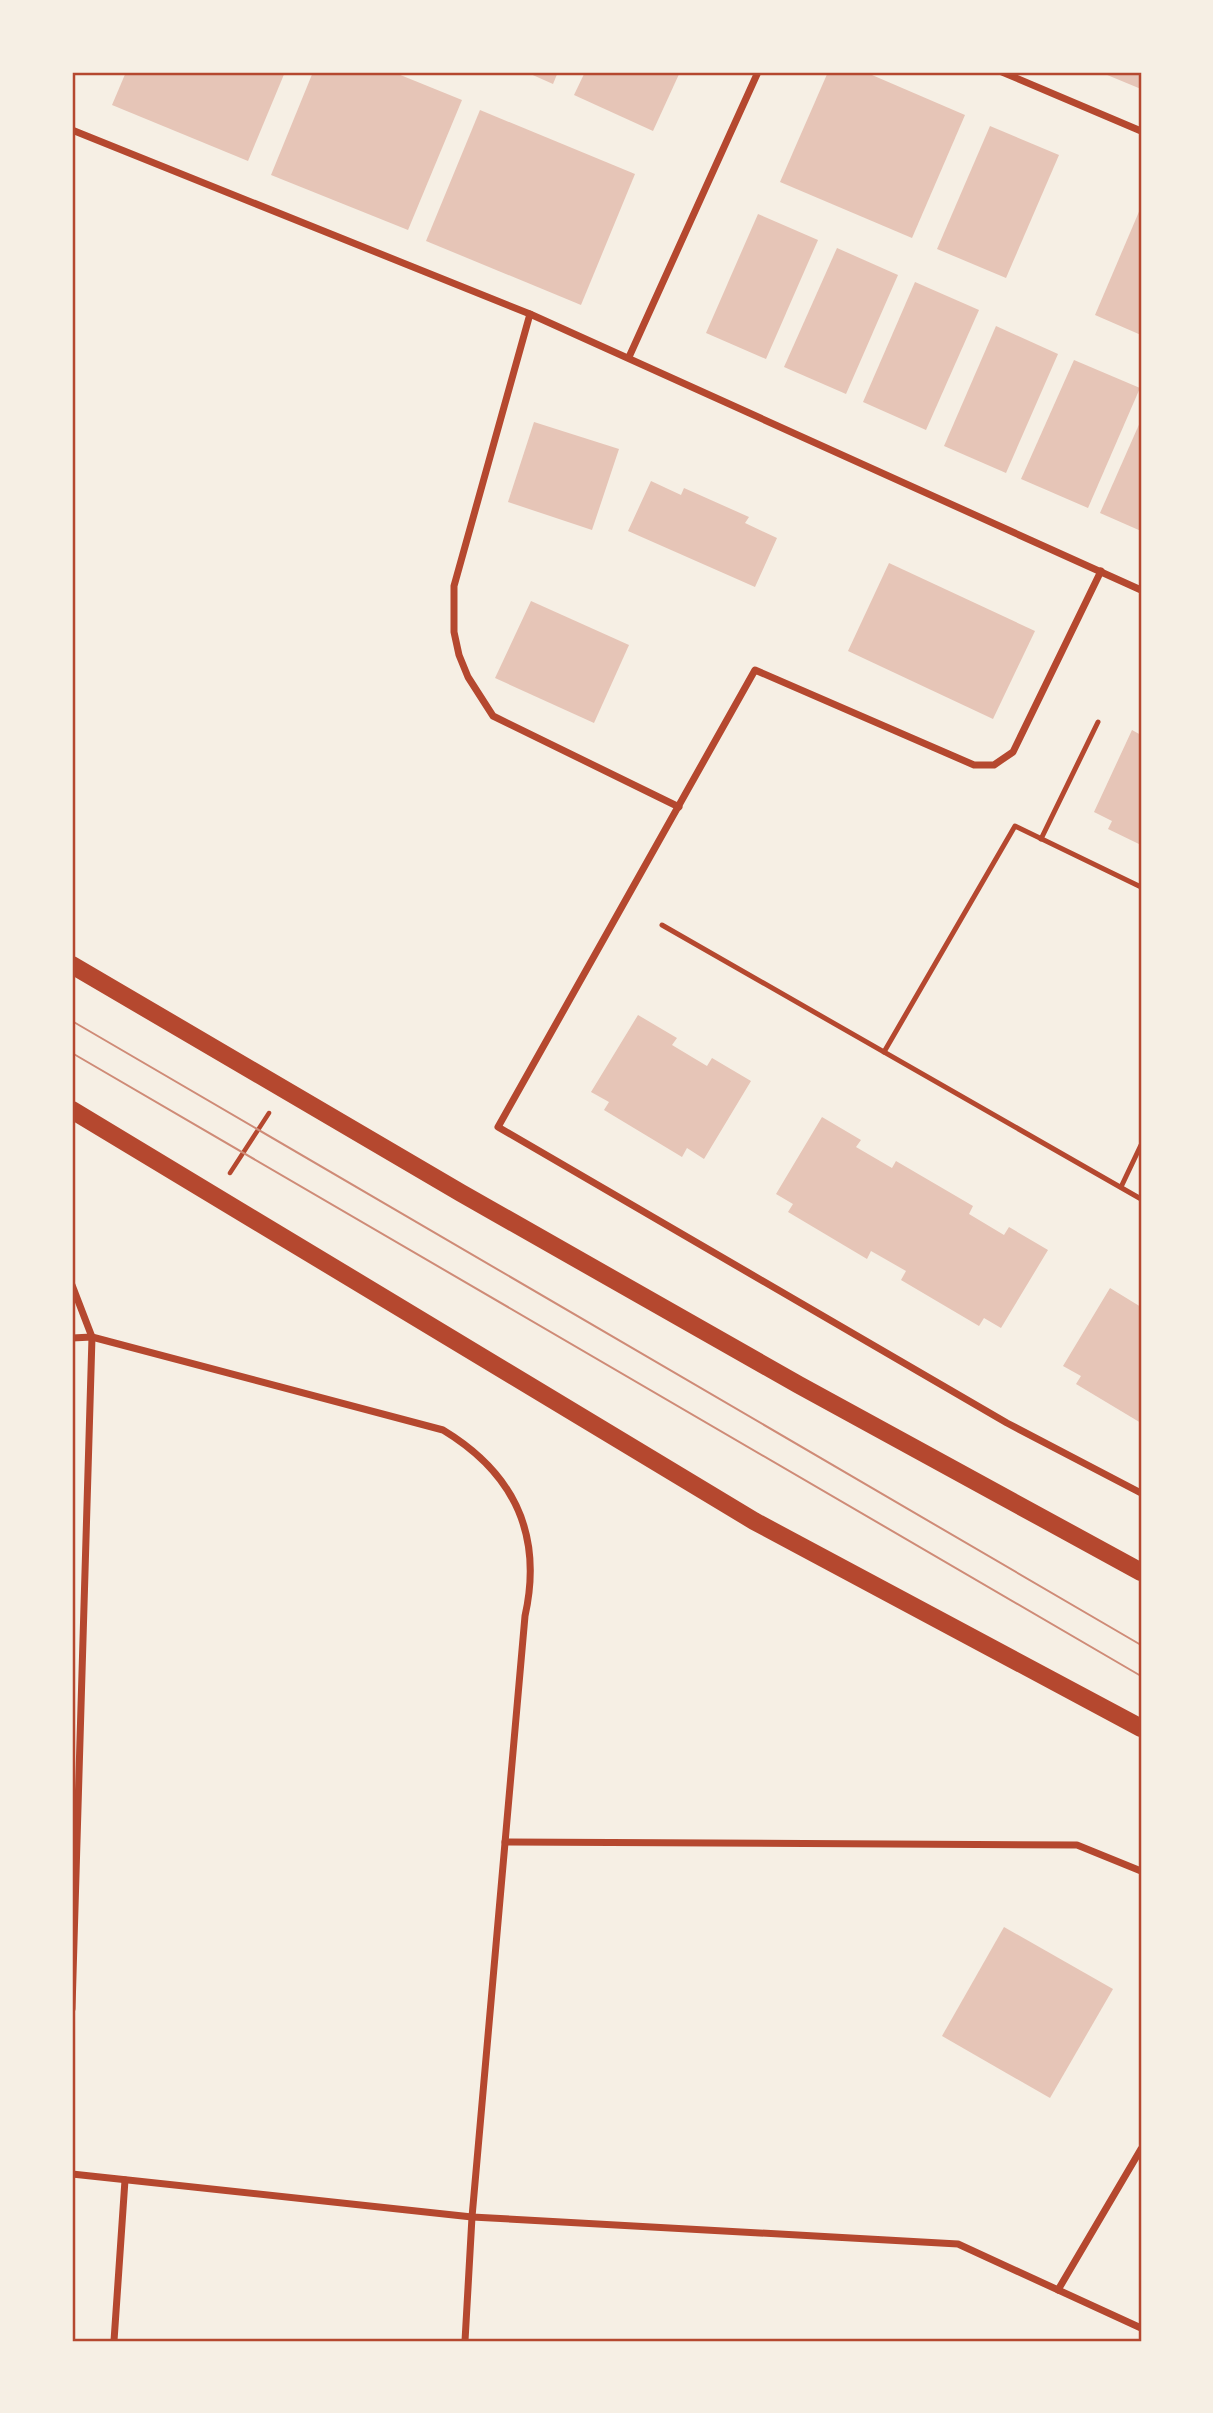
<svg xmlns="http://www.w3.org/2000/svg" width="1213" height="2413" font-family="Literata,serif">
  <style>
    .building { fill: #e6c5b7 }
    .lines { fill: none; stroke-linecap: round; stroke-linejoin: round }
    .path { stroke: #b5482f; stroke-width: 4.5 }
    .service { stroke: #b5482f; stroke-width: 5 }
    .minor { stroke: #b5482f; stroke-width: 7 }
    .primary { stroke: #b5482f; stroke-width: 18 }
    .tram { stroke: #cf8b77; stroke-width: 2 }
    .neatline { fill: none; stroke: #b5482f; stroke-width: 2.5 }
  </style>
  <rect width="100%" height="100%" fill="#f6efe4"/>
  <g class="building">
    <polygon points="126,72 285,72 248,161 112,105"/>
    <polygon points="313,72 393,72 462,100 408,230 271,175"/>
    <polygon points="526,72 558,72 553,84"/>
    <polygon points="585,72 680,72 653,131 574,95"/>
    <polygon points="828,72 865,72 965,115 912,238 780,182"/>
    <polygon points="1100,72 1141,72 1141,89"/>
    <polygon points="480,110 635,174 581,305 426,241"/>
    <polygon points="990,126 1059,155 1006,278 937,249"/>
    <polygon points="1141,207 1141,335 1095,315"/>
    <polygon points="758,214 818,240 766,359 706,333"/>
    <polygon points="837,248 898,275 846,394 784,367"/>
    <polygon points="915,282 979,310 926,430 863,402"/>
    <polygon points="996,326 1058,354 1006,473 944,446"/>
    <polygon points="1074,360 1140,388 1088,508 1021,479"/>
    <polygon points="1141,420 1141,531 1100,513"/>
    <polygon points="534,422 619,449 592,530 508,502"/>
    <polygon points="651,481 681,495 684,488 749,517 745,523 777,538 755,587 628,531"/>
    <polygon points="889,563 1035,631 993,719 848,651"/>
    <polygon points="531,601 629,645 594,723 495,678"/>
    <polygon points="1132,730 1141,735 1141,845 1108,829 1112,821 1094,812"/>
    <polygon points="638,1015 677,1038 672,1045 707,1066 712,1058 751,1081 704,1159 687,1148 682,1157 604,1110 609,1102 591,1092"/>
    <polygon points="822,1117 861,1140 856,1147 892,1168 896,1161 973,1206 969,1214 1004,1235 1009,1227 1048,1250 1001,1328 984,1318 979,1326 901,1280 906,1271 871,1251 867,1259 788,1212 793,1204 776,1194"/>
    <polygon points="1110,1288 1141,1307 1141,1423 1076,1384 1081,1376 1063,1366"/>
    <polygon points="1004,1927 1113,1989 1050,2098 942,2036"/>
  </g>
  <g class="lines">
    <polyline class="path" points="230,1173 269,1113"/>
    <g class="service">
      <polyline points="1041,839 1098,722"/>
      <polyline points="662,925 1141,1199"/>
      <polyline points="884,1052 1015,826 1141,887"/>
      <polyline points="1121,1187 1141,1145"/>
    </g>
    <g class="minor">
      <polyline points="1002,72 1141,131"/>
      <polyline points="72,130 530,314 1141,590"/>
      <polyline points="530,314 454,586 454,632 459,655 468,677 493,716 679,807"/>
      <polyline points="629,357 758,72"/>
      <polyline points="1101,571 1013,752 994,765 974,765 755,670 498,1127 1007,1423 1141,1493"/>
      <polyline points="72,1285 92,1337 72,2009"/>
      <path d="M72,1338L92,1337L443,1430C514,1473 543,1535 525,1616L472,2217L465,2341"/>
      <polyline points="505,1842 1077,1845 1141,1871"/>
      <polyline points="72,2174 472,2217 958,2244 1141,2328"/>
      <polyline points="1058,2290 1141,2149"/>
      <polyline points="114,2341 125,2180"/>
    </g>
    <g class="primary">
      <polyline points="72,965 461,1193 799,1385 1141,1572"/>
      <polyline points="72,1110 754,1521 1141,1728"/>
    </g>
    <g class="tram">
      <polyline points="72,1021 1141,1645"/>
      <polyline points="72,1053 1141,1676"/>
    </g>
  </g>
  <rect width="1213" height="2413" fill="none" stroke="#f6efe4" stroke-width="147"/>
  <rect x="74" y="74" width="1066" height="2266" class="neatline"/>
</svg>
